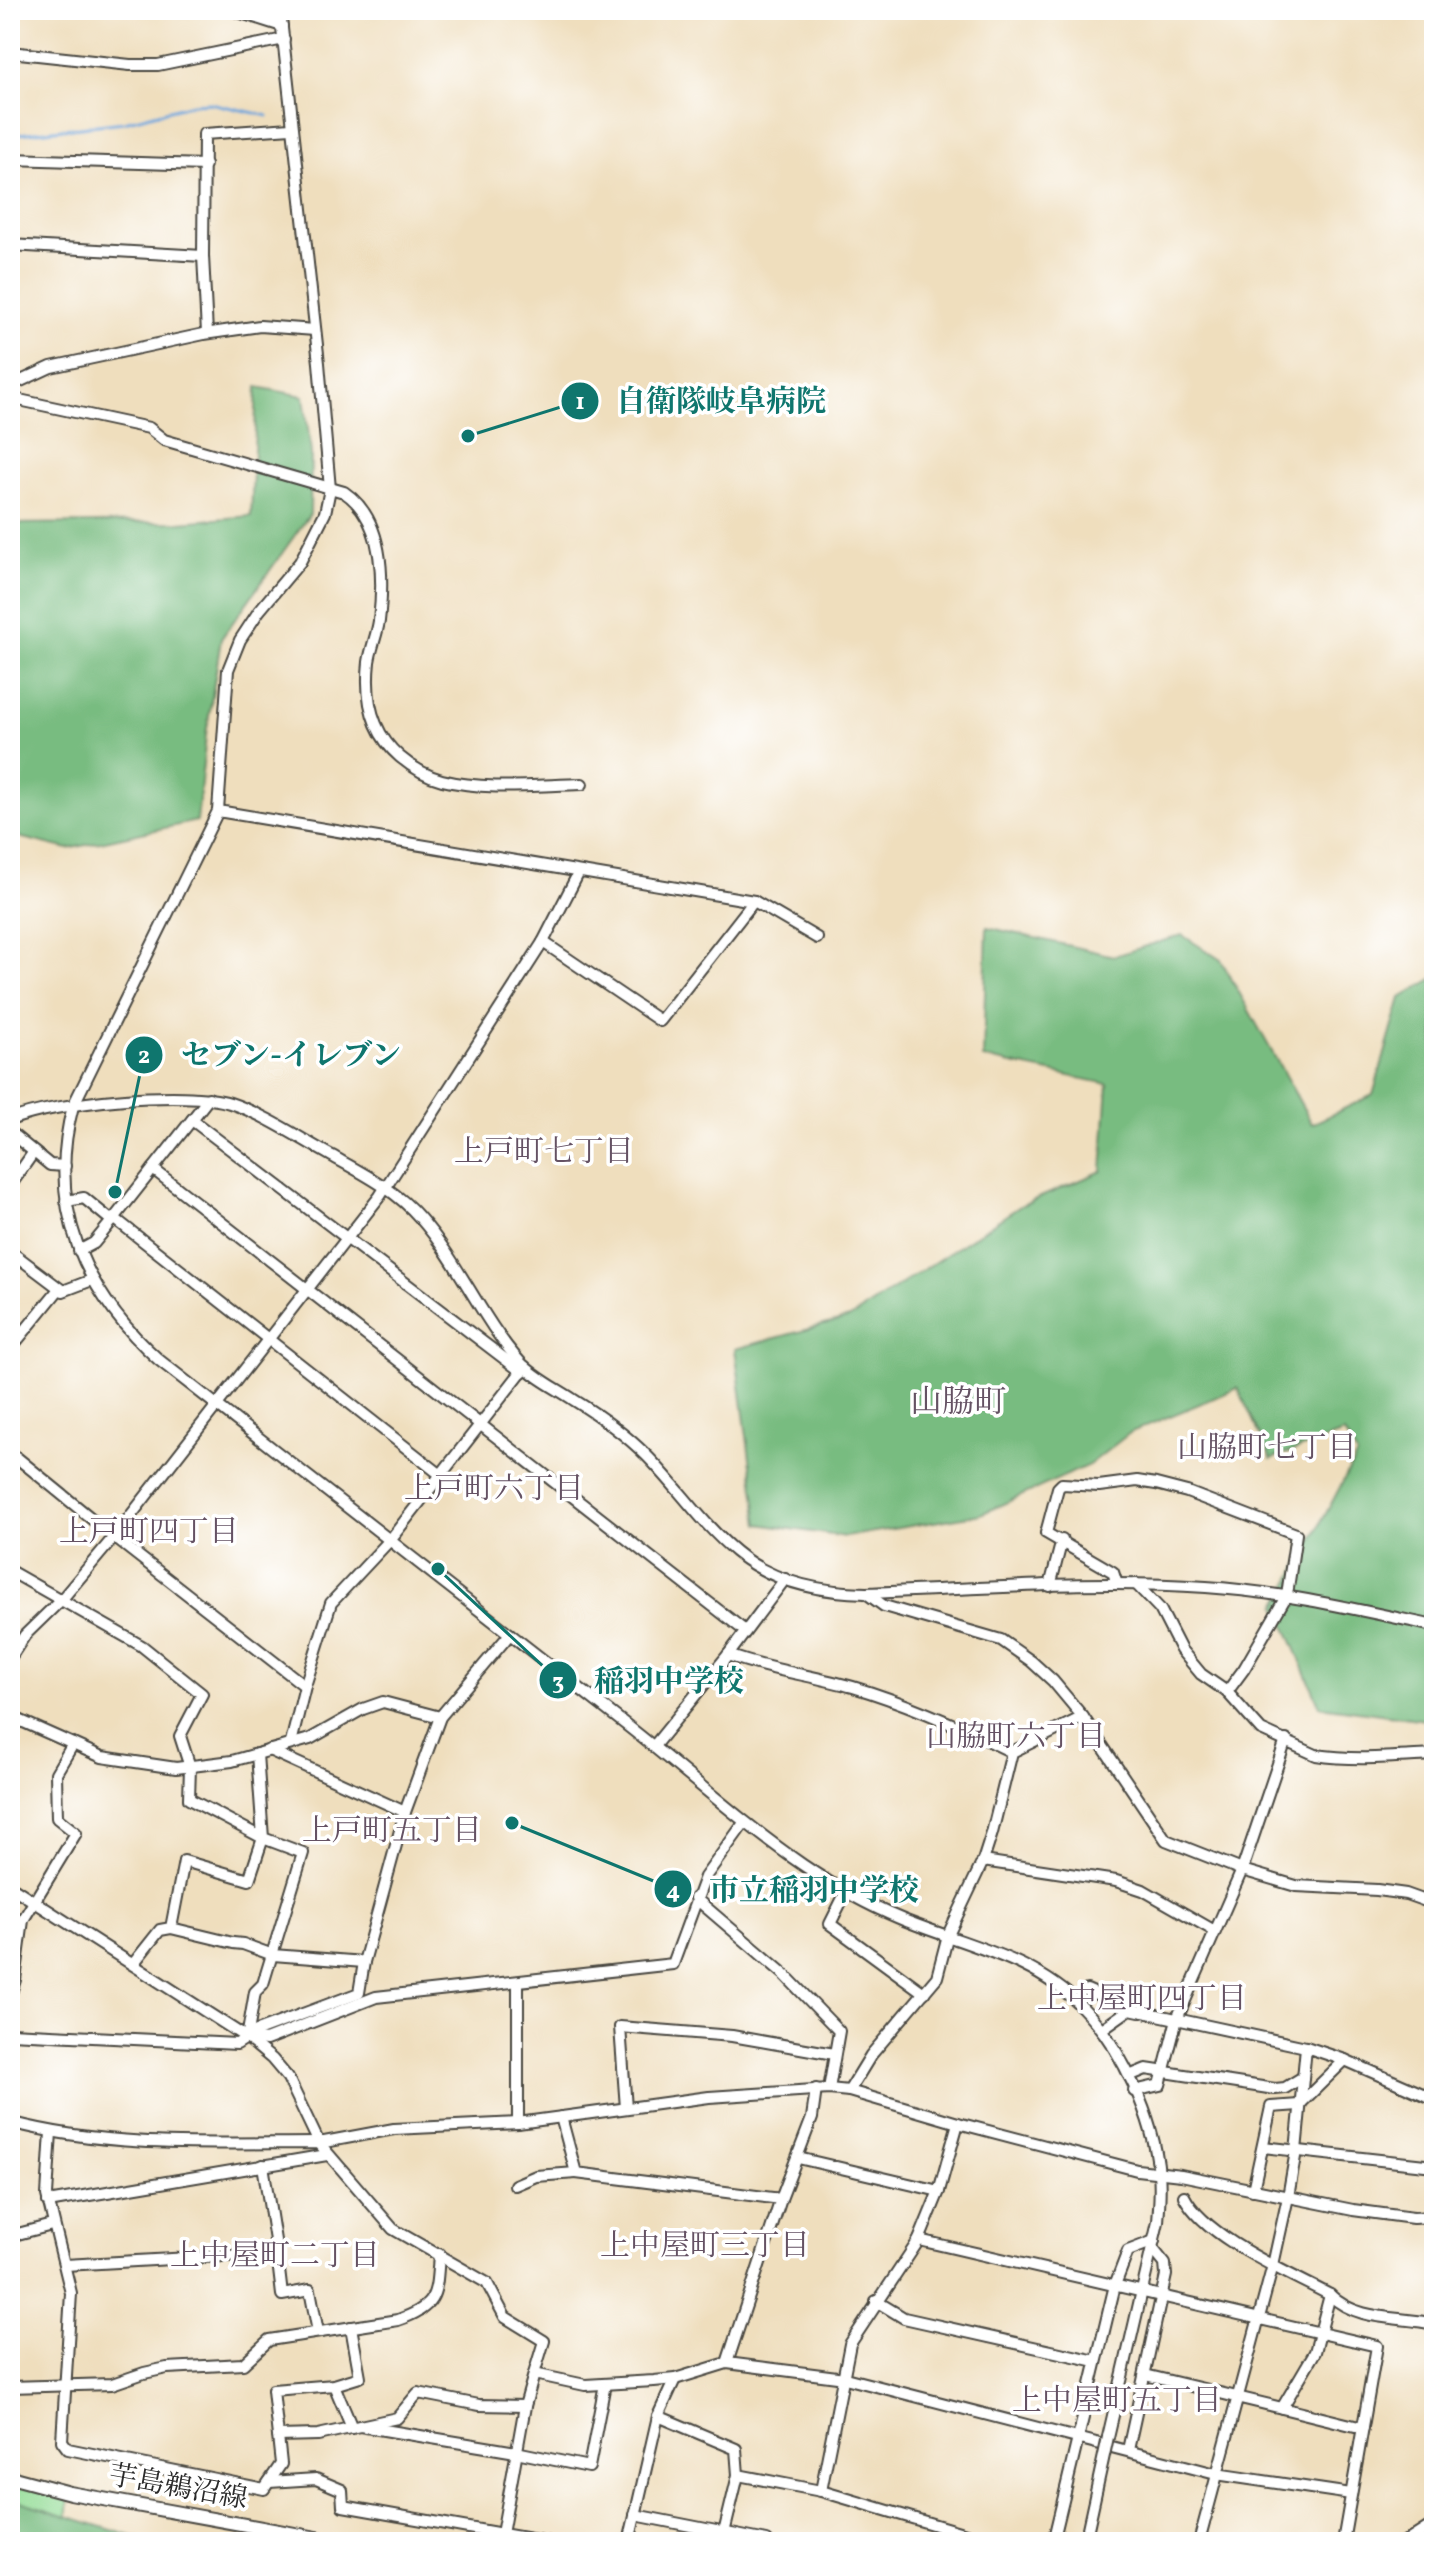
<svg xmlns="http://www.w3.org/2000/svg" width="1444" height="2552" font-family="Vollkorn,'Noto Serif JP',serif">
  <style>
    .green { fill: #95dd98; stroke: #608462; stroke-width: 2 }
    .forest { fill: #78bc80; stroke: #527456; stroke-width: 2 }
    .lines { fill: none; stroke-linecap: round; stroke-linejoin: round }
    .stream { stroke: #6ca5db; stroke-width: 3 }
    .minor-casing { stroke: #484641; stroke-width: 14 }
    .major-casing { stroke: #484641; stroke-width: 16 }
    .minor { stroke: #fff; stroke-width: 10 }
    .major { stroke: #fff; stroke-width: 12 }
    .minor-bridge-casing { stroke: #484641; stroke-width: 14; stroke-linecap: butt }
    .minor-bridge { stroke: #fff; stroke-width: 10 }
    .labels { text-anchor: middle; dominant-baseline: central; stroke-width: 7; stroke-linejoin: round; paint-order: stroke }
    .street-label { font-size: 28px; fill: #2b2b2b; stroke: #fff }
    .neighbourhood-label { font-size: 30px; fill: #655264; stroke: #fff }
    .quarter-label { font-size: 32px; fill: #655264; stroke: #fff }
    .leader { fill: none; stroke: #0f766e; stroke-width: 3 }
    .callout-dot { fill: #0f766e; stroke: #fff; stroke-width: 3 }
    .mark-label { font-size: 24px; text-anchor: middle; font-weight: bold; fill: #fff }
    .callout-label { font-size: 30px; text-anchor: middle; font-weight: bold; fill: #0f766e; stroke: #fff; stroke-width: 7; stroke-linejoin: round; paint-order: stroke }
  </style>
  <rect width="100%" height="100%" fill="#fff"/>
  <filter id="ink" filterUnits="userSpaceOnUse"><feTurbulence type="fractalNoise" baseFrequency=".0125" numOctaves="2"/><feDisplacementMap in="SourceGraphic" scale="16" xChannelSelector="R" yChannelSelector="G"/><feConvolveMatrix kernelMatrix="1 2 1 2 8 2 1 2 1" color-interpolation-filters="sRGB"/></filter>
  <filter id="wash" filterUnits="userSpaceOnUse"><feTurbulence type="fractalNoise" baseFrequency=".006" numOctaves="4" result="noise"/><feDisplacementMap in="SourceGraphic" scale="32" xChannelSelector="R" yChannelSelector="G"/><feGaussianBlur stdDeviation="1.8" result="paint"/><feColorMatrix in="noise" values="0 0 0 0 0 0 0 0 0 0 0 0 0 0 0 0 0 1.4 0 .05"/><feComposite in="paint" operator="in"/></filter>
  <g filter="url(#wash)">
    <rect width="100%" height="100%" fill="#efdebd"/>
    <polygon class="green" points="10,2477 70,2493 64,2542 10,2542"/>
    <g class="forest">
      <polygon points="257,387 304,396 311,453 310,514 221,639 206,735 197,821 68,849 10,835 10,524 180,522 251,516"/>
      <polygon points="987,927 1114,956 1182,935 1221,960 1312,1124 1373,1095 1401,998 1434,978 1434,1721 1320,1706 1277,1606 1357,1455 1344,1433 1271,1459 1238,1388 1131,1432 1089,1465 981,1514 845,1537 759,1524 735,1349 850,1318 1022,1205 1102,1171 1108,1084 983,1058"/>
      <polygon points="10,2498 150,2542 10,2542"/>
    </g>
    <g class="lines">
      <polyline class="stream" points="10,135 124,122 192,104 210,103 268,116"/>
    </g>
  </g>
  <g filter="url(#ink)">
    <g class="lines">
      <g class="minor-casing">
        <g id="minor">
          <polyline points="232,10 282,26"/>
          <path d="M280,10L319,363L330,489L325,513L300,562L259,611L240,640L228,670L218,811L73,1106C46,1206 84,1293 159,1360C313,1480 466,1600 620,1720C682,1768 739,1821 803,1865C834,1886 865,1904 899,1918C963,1945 1033,1956 1083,2008C1122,2048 1154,2118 1159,2174C1161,2190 1159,2206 1158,2222L1108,2437"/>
          <polyline points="10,52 130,65 158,65 284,39"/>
          <polyline points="10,159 205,165"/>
          <polyline points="10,245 203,256"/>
          <polyline points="207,333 203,256 204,134 291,128"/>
          <polyline points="10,386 51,367 204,334 260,326 315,330"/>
          <path d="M10,398L149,428L164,440L344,492C384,519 384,577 379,621C377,635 371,648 369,662C365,698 371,732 400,757C412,767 426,776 442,780C486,791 537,785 582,784"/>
          <polyline points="218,811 754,901 817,938"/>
          <polyline points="543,942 660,1021 754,901"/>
          <path d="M10,1120C54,1102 186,1089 230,1103C266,1115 299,1138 332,1156C364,1174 396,1190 420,1218C459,1262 481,1319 520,1362C535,1378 556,1388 574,1400C600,1416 624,1433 646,1455C677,1486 702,1524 736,1552C772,1582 820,1592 866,1593C979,1589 1093,1579 1206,1587C1283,1592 1359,1610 1434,1626"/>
          <polyline points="192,1120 522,1372"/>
          <polyline points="12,1134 50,1165 65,1166"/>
          <polyline points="153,1169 745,1631"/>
          <polyline points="10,1186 33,1153"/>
          <polyline points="66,1201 84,1198 112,1221 209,1098"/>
          <polyline points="114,1218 441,1475"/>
          <polyline points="10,1251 63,1291 92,1280"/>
          <polyline points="79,1251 94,1243 112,1221"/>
          <polyline points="10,1349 59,1289"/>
          <polyline points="10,1452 114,1537 305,1686"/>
          <polyline points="10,1571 142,1646 202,1694 180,1736 190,1767 189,1799 263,1838 249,1880 184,1861 171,1928 160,1930 133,1964"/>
          <polyline points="1117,1584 1113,1572 1046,1533 1058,1488 1062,1484 1099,1486 1137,1481 1156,1484 1187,1492 1296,1534 1287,1595 1244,1669 1227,1692"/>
          <path d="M1136,1584L1160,1609L1181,1650L1201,1674L1227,1692L1261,1730L1316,1755C1355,1761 1395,1757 1434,1755"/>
          <polyline points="1050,1586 1062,1540"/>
          <polyline points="866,1593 884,1606 1001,1640 1031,1661 1053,1681 1083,1717 1166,1840 1242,1870 1296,1886 1377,1890 1406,1894 1434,1904"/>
          <path d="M728,1655C768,1670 811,1675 853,1687C907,1703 961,1727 1012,1752"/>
          <polyline points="10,1658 25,1635 62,1599 114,1537 380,1196 543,942 579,872"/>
          <polyline points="10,1716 102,1757 176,1768 232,1761 310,1739 363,1709 383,1702 440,1717"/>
          <polyline points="291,1743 305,1686 331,1603 390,1540 525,1367"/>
          <polyline points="654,1746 728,1655 785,1579"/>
          <polyline points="269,1750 405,1812"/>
          <polyline points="983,1861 1116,1881 1143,1890 1213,1930"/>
          <polyline points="10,1886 247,2038 272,2059 288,2078 319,2143 394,2129 518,2123 709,2097 829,2089 849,2091 958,2123 1137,2170 1181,2175 1353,2210 1413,2218 1434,2217"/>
          <polyline points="845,1894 830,1924 924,1993"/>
          <polyline points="695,1898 784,1974 839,2031 829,2089"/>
          <polyline points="171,1928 233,1943 243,1944 273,1955 364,1962"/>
          <polyline points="1087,1990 1130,2009"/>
          <polyline points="10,1996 15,1980 23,1920 76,1833 57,1818 56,1773 73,1744"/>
          <polyline points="1102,2029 1130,2009 1306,2047 1345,2060 1434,2099"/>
          <polyline points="10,2033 237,2044 257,2031 359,1993 364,1962 405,1812 440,1717 510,1634"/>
          <polyline points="247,2038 255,1992 263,1984 303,1853 263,1838 257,1754"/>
          <polyline points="249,2038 266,2040 376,1997 673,1964 705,1877 744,1823"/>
          <polyline points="1129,2076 1146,2069 1275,2089 1285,2088 1303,2077"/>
          <polyline points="849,2091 871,2055 937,1977 948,1935 983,1861 992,1833 1012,1752 1083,1717"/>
          <polyline points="1134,2091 1160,2085 1177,2019 1242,1870 1286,1740"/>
          <polyline points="626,2108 620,2027 732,2036 834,2054"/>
          <polyline points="561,2117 576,2173 781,2199"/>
          <path d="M10,2122C111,2149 215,2143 319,2143L393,2229L487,2283L505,2317L544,2341L534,2374L585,2385L654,2381L675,2379L727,2363L845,2378L1216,2474L1351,2494"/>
          <polyline points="518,2123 518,1983"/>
          <polyline points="51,2132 47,2195 71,2293 62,2441 68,2449 264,2489 281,2464 273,2390 334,2385 352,2428"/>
          <polyline points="1263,2147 1434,2166"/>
          <polyline points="798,2158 939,2191"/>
          <polyline points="263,2165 277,2253"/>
          <polyline points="515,2185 536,2176 576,2173"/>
          <polyline points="1253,2190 1271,2107 1299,2105 1345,2060"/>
          <path d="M1184,2196C1205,2238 1289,2273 1330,2295C1358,2322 1399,2316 1434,2324"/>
          <polyline points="48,2202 327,2155"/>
          <polyline points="10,2236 52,2225"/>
          <polyline points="919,2240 1377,2346 1343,2542"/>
          <polyline points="65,2265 277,2253 282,2295 310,2290 318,2332"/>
          <polyline points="1330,2295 1315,2352 1282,2408 1363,2428"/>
          <polyline points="876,2301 904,2318 1096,2361"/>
          <polyline points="727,2363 781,2199 812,2118 816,2089"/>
          <polyline points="1145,2375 1282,2408"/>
          <polyline points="334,2385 360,2377 351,2327"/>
          <path d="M10,2387L112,2384L144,2373L167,2368L243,2364L269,2340L398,2320C439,2306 436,2293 439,2254"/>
          <polyline points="658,2416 736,2449 738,2475 821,2491 993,2542"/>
          <polyline points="360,2426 516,2452 589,2467 605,2384"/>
          <polyline points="278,2436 318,2435 397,2418 418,2393 479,2405 525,2406 534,2374"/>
          <polyline points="1128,2450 1166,2275 1165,2264 1152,2248"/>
          <polyline points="269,2482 316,2479 342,2490 343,2506 548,2542"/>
          <polyline points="821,2491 850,2344 919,2240 939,2191 958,2123"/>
          <polyline points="635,2515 767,2541"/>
          <polyline points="724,2533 738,2475"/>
          <polyline points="502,2534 525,2406"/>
          <polyline points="629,2542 658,2416 675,2379"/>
          <polyline points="1053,2542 1115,2285 1128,2251 1154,2241"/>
          <polyline points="1199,2542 1273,2265 1288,2197 1296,2151 1306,2047"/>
          <polyline points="1406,2542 1434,2524"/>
        </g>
      </g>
      <g class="major-casing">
        <polyline id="major" points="10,2477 70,2493 339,2542"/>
      </g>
      <use href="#minor" class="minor"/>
      <use href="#major" class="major"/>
      <g class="minor-bridge-casing">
        <polyline id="minor-bridge" points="1085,2542 1108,2437"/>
      </g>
      <use href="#minor-bridge" class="minor-bridge"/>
    </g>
  </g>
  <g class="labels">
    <g class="street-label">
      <text transform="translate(178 2488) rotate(10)">芋島鵜沼線</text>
    </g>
    <g class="neighbourhood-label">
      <text x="544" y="1153">上戸町七丁目</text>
      <text x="1267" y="1449">山脇町七丁目</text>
      <text x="494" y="1490">上戸町六丁目</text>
      <text x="149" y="1533">上戸町四丁目</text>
      <text x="1016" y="1738">山脇町六丁目</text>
      <text x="392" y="1832">上戸町五丁目</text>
      <text x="1142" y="2000">上中屋町四丁目</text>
      <text x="705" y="2247">上中屋町三丁目</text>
      <text x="275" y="2257">上中屋町二丁目</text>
      <text x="1117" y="2402">上中屋町五丁目</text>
    </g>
    <g class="quarter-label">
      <text x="958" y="1404">山脇町</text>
    </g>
  </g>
  <path class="leader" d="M468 436L580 401M115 1192L144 1055M438 1569L558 1680M512 1823L673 1889"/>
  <g class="callout-dot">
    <circle cx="468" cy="436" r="8"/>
    <circle cx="115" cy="1192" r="8"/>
    <circle cx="438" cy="1569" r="8"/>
    <circle cx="512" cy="1823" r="8"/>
    <circle cx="580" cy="401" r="20"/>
    <circle cx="144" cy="1055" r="20"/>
    <circle cx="558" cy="1680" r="20"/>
    <circle cx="673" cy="1889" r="20"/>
  </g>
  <g class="mark-label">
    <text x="580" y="409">1</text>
    <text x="144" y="1063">2</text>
    <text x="558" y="1689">3</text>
    <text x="673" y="1898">4</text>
  </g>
  <g class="callout-label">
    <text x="721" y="411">自衛隊岐阜病院</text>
    <text x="291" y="1065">セブン-イレブン</text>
    <text x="669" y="1691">稲羽中学校</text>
    <text x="814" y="1900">市立稲羽中学校</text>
  </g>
  <rect width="1444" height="2552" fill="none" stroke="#fff" stroke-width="40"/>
</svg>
